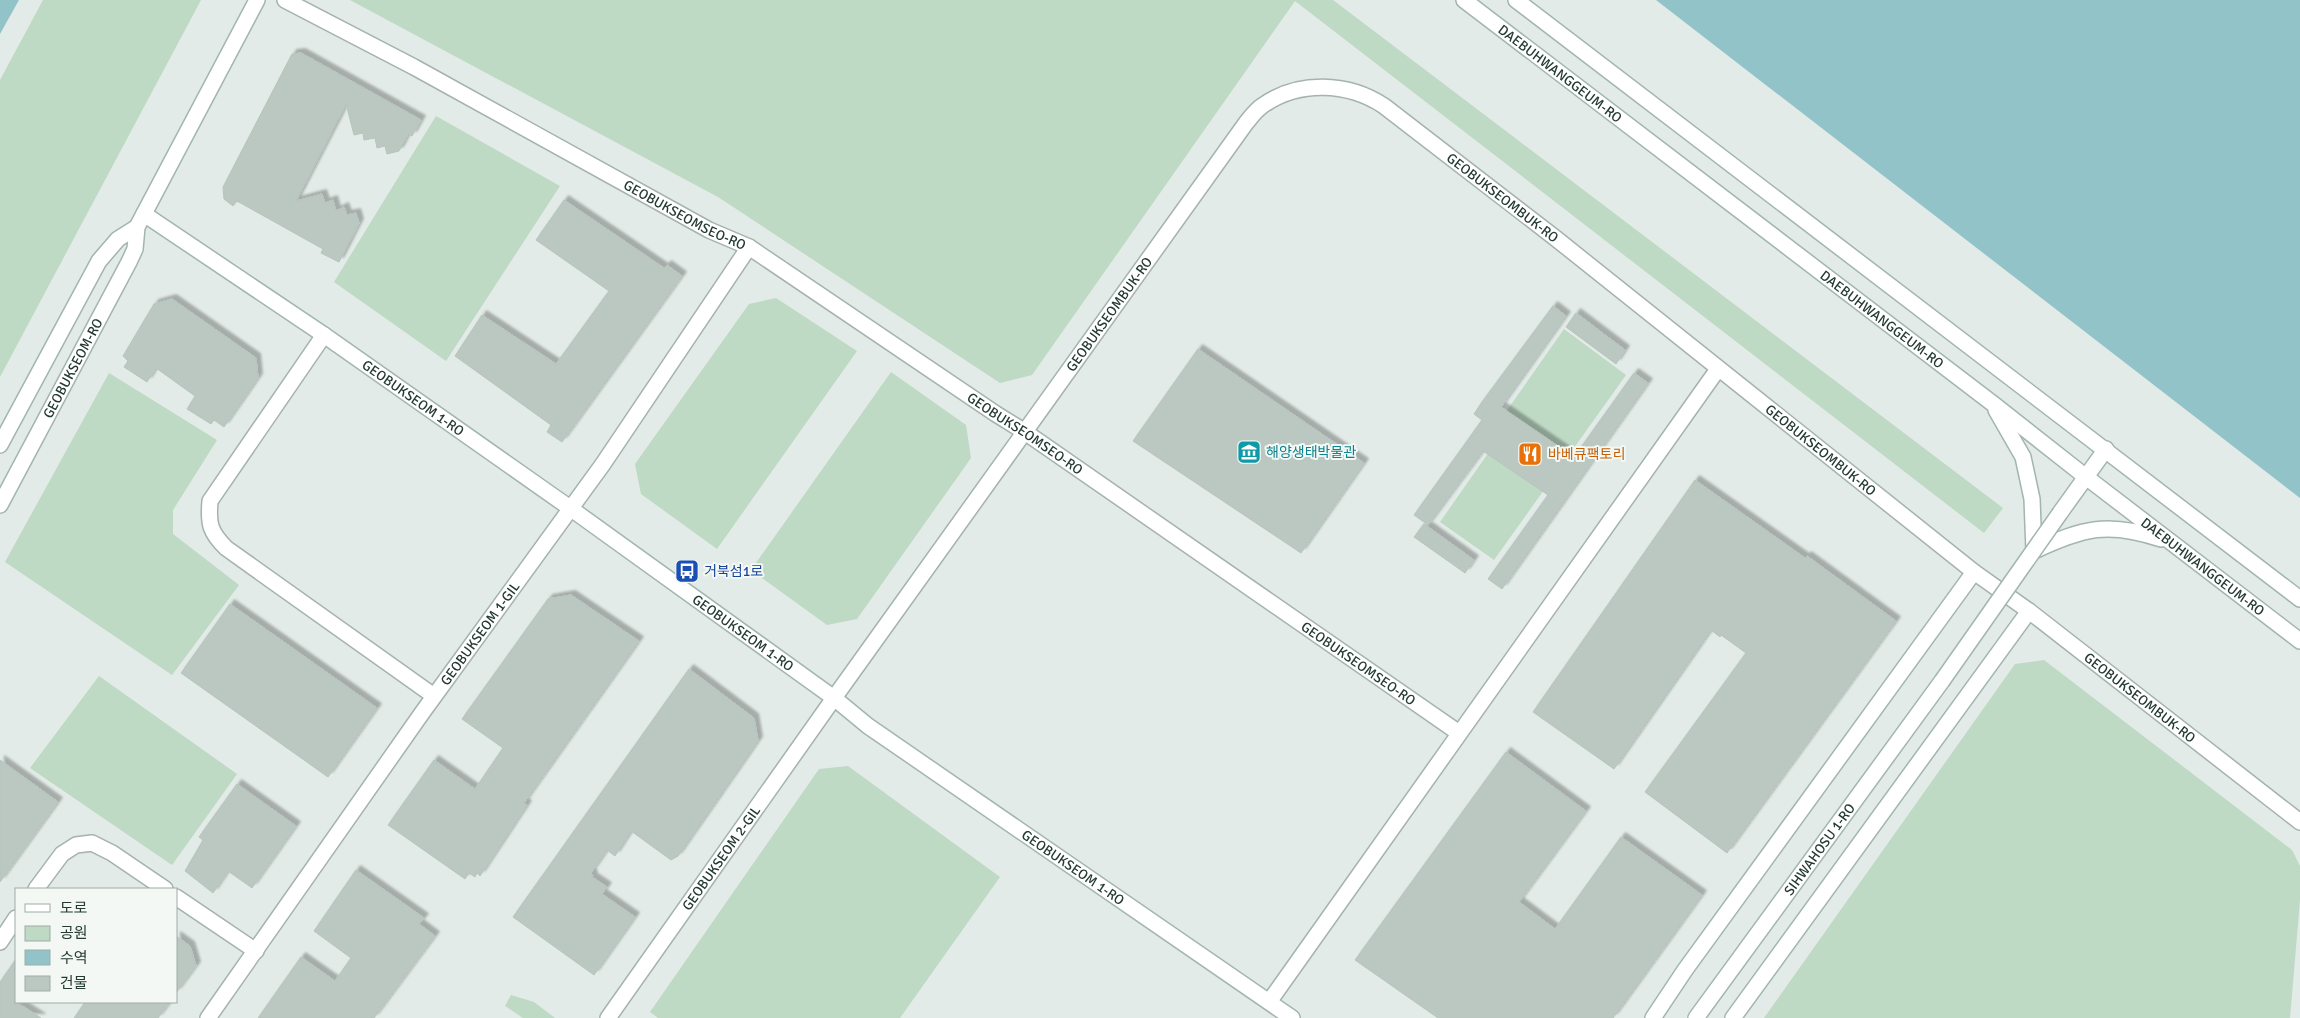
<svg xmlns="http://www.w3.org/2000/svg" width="2300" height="1018" font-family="Signika,'Noto Sans KR',sans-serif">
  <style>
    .green { fill: #bed9c4 }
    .water { fill: #91c3c9 }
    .building { fill: #bbc8c2; stroke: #b6c4bd; filter: url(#shadow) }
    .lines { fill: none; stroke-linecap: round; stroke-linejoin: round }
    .street-casing { stroke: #a5b2ad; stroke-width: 18 }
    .secondary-casing { stroke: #a2b5ae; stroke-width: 18 }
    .street { stroke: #fff; stroke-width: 15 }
    .secondary { stroke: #fff; stroke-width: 15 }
    .secondary-bridge-casing { stroke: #a2b5ae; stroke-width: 18; stroke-linecap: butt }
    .secondary-bridge { stroke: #fff; stroke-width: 15 }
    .labels { text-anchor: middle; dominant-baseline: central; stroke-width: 4; stroke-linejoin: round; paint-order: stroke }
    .street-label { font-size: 14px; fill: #243a33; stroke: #f3f8f5 }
    .culture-label { font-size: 14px; fill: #0d838f; stroke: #f3f8f5; text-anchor: start }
    .food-label { font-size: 14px; fill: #c56008; stroke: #f3f8f5; text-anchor: start }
    .transit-label { font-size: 14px; fill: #164399; stroke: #f3f8f5; text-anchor: start }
  </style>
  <defs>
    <filter id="shadow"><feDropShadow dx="4.5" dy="-4.5" stdDeviation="1" flood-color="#0004"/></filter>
  </defs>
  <rect width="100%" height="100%" fill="#e2ebe7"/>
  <g class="green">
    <polygon points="43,0 201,0 0,377 0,80"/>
    <polygon points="350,0 1333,0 2003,508 1984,533 1295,1 1032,375 1000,383 718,197"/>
    <polygon points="436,116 560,186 446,361 334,282"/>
    <polygon points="776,298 857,351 717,549 641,494 635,464 749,304"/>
    <polygon points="1564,329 1626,375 1494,560 1440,522 1496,442 1489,436"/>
    <polygon points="891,372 966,425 971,458 857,619 827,625 751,570"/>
    <polygon points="109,373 217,440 173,510 173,534 239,585 172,675 5,562"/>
    <polygon points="2044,660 2292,850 2300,866 2300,900 2290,1018 1764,1018 2015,664"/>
    <polygon points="99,676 237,774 172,865 30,768"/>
    <polygon points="848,766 1000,877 900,1018 658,1018 650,1012 819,769"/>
    <polygon points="511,995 534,1002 555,1018 523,1018 505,1006"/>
  </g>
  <g class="water">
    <polygon points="0,0 19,0 0,34"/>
    <polygon points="1656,0 2300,0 2300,498"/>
  </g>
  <g class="building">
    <polygon points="301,53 421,120 412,136 408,134 399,151 387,154 385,146 377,148 375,138 364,140 363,133 354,135 346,104 296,201 322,194 325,203 333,200 336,211 344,207 347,215 356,213 359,223 339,262 321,253 323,249 237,201 233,206 224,199 223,187 292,54"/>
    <polygon points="564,200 664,268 667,265 682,276 562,442 547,432 551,425 455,356 482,315 556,364 609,291 536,240"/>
    <polygon points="172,299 256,358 258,378 224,427 214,420 211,424 187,409 195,396 156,368 147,382 124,367 128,361 123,356 154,304"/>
    <polygon points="1553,306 1566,316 1501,407 1574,457 1634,373 1648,383 1502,589 1488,579 1548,495 1483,451 1428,525 1414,515 1482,420 1474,414 1482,402"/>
    <polygon points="1576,313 1625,350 1616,364 1566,327"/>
    <polygon points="1198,349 1364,463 1301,553 1133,441"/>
    <polygon points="1695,480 1805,558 1807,556 1896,621 1727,853 1645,792 1746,653 1721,635 1720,637 1711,630 1614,769 1533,712"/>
    <polygon points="1424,524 1474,560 1465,573 1414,537"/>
    <polygon points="571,595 639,641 524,803 527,805 480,876 477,873 475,877 469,873 465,879 388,825 434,760 475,789 503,748 462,719 548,599"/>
    <polygon points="230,604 377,708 328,777 181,673"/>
    <polygon points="689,669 754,718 758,741 678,856 671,860 631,831 615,856 607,850 591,873 593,875 592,877 607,887 602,894 635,917 594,975 513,917"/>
    <polygon points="1506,752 1586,811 1519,902 1555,929 1621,837 1702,895 1613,1018 1438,1018 1355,960"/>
    <polygon points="0,760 58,802 0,882"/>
    <polygon points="237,784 296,826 252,888 228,871 213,893 185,871 203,840 199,837"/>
    <polygon points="356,870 424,918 419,924 435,936 374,1018 258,1018 301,957 335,981 351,958 314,931"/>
    <polygon points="176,936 190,946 196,966 176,993"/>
    <polygon points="16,959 16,1002 41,1018 0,1018 0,982"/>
    <polygon points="85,1002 170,1002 158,1018 74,1018"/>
  </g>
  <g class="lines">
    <g class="street-casing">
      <g id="street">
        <path id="s1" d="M285,0L414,67L709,230L749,247L996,414L1025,432L1459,733"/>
        <path d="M324,335L210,501C208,524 210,532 226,548L434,696"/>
        <polyline points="36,889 62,854 76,845 92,843 112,853 165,889"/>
        <polyline points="176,897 256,951"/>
        <polyline points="0,942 16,918"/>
        <polyline points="1269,1002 1718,369"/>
        <path id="s2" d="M208,1018L422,713L603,464L749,247"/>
        <path id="s3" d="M608,1018L834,698L1246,123C1251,117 1256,110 1262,106C1298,80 1348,82 1384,106L1554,237L1974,572L2029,611L2300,822"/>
      </g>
    </g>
    <g class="secondary-casing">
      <g id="secondary">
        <path id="s4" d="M1464,0L1992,403L2086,477L2300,641"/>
        <polyline points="1516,0 2300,599"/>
        <path id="s5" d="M144,214L324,335L570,508L834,698L868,726L1292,1018"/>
        <path d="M1996,410L2023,457L2032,499L2034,551C2083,528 2108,521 2161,539"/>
        <polyline points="0,445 99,261 118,239 137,227"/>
        <path id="s6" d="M0,505L129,262L135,249L137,227L257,0"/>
        <polyline points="2060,513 2106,449"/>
        <polyline points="1653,1018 1685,970 1974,572"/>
        <path id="s7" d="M1696,1018L1942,681"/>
        <polyline points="1733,1018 2029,611"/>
      </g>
    </g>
    <use href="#street" class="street"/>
    <use href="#secondary" class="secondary"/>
    <g class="secondary-bridge-casing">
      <polyline id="secondary-bridge" points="1942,681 2060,513"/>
    </g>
    <use href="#secondary-bridge" class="secondary-bridge"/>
  </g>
  <defs>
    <g id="museum-square" transform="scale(1.25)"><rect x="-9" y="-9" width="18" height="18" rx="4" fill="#0f9aa8" stroke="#f3f8f5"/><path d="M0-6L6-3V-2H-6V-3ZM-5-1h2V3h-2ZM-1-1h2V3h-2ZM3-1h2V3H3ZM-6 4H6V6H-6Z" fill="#fff"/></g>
    <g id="restaurant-square" transform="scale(1.25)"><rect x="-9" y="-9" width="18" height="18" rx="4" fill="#e8710a" stroke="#f3f8f5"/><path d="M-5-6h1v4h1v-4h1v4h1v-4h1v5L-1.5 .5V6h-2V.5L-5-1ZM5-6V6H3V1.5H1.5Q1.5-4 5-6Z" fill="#fff"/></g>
    <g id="bus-square" transform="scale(1.25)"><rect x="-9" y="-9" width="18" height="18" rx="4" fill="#1a4fb4" stroke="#f3f8f5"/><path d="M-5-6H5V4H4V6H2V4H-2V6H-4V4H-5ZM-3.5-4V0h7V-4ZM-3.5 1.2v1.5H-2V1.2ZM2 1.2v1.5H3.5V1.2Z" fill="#fff"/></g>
  </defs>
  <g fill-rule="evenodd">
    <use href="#museum-square" x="1249" y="452"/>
    <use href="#restaurant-square" x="1530" y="454"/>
    <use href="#bus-square" x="687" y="571"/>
  </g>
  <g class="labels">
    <g class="street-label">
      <text stroke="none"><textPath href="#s4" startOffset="121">DAEBUHWANGGEUM-RO</textPath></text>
      <text stroke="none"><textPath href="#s3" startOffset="1402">GEOBUKSEOMBUK-RO</textPath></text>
      <text stroke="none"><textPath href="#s1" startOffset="454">GEOBUKSEOMSEO-RO</textPath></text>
      <text stroke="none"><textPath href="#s3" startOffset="864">GEOBUKSEOMBUK-RO</textPath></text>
      <text stroke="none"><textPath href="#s4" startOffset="526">DAEBUHWANGGEUM-RO</textPath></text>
      <text stroke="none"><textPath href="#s6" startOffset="155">GEOBUKSEOM-RO</textPath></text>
      <text stroke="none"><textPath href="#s5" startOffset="326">GEOBUKSEOM 1-RO</textPath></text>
      <text stroke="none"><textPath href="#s1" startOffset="859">GEOBUKSEOMSEO-RO</textPath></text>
      <text stroke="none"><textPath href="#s3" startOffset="1808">GEOBUKSEOMBUK-RO</textPath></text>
      <text stroke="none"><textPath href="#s4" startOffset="931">DAEBUHWANGGEUM-RO</textPath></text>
      <text stroke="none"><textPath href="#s2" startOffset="471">GEOBUKSEOM 1-GIL</textPath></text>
      <text stroke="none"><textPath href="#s5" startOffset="731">GEOBUKSEOM 1-RO</textPath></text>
      <text stroke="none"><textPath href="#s1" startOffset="1264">GEOBUKSEOMSEO-RO</textPath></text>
      <text stroke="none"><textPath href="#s3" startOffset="2212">GEOBUKSEOMBUK-RO</textPath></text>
      <text stroke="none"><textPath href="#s7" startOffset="209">SIHWAHOSU 1-RO</textPath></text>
      <text stroke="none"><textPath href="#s3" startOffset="196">GEOBUKSEOM 2-GIL</textPath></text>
      <text stroke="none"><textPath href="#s5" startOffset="1136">GEOBUKSEOM 1-RO</textPath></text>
    </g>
    <g class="culture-label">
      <text x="1266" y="452">해양생태박물관</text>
    </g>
    <g class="food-label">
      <text x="1548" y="454">바베큐팩토리</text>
    </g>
    <g class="transit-label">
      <text x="704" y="571">거북섬1로</text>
    </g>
  </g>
  <rect x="15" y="888" width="162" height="115" fill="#f3f8f5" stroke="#a0aca7"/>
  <rect x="25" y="904" width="25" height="8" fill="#ffffff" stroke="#a0aca7"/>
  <text x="60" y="913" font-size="15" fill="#243a33">도로</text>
  <rect x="25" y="926" width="25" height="15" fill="#bed9c4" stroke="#a0aca7"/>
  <text x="60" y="938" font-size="15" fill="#243a33">공원</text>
  <rect x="25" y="950" width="25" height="15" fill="#91c3c9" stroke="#a0aca7"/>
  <text x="60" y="963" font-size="15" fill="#243a33">수역</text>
  <rect x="25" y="976" width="25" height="15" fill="#bbc8c2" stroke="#a0aca7"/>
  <text x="60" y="988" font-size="15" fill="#243a33">건물</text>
</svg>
